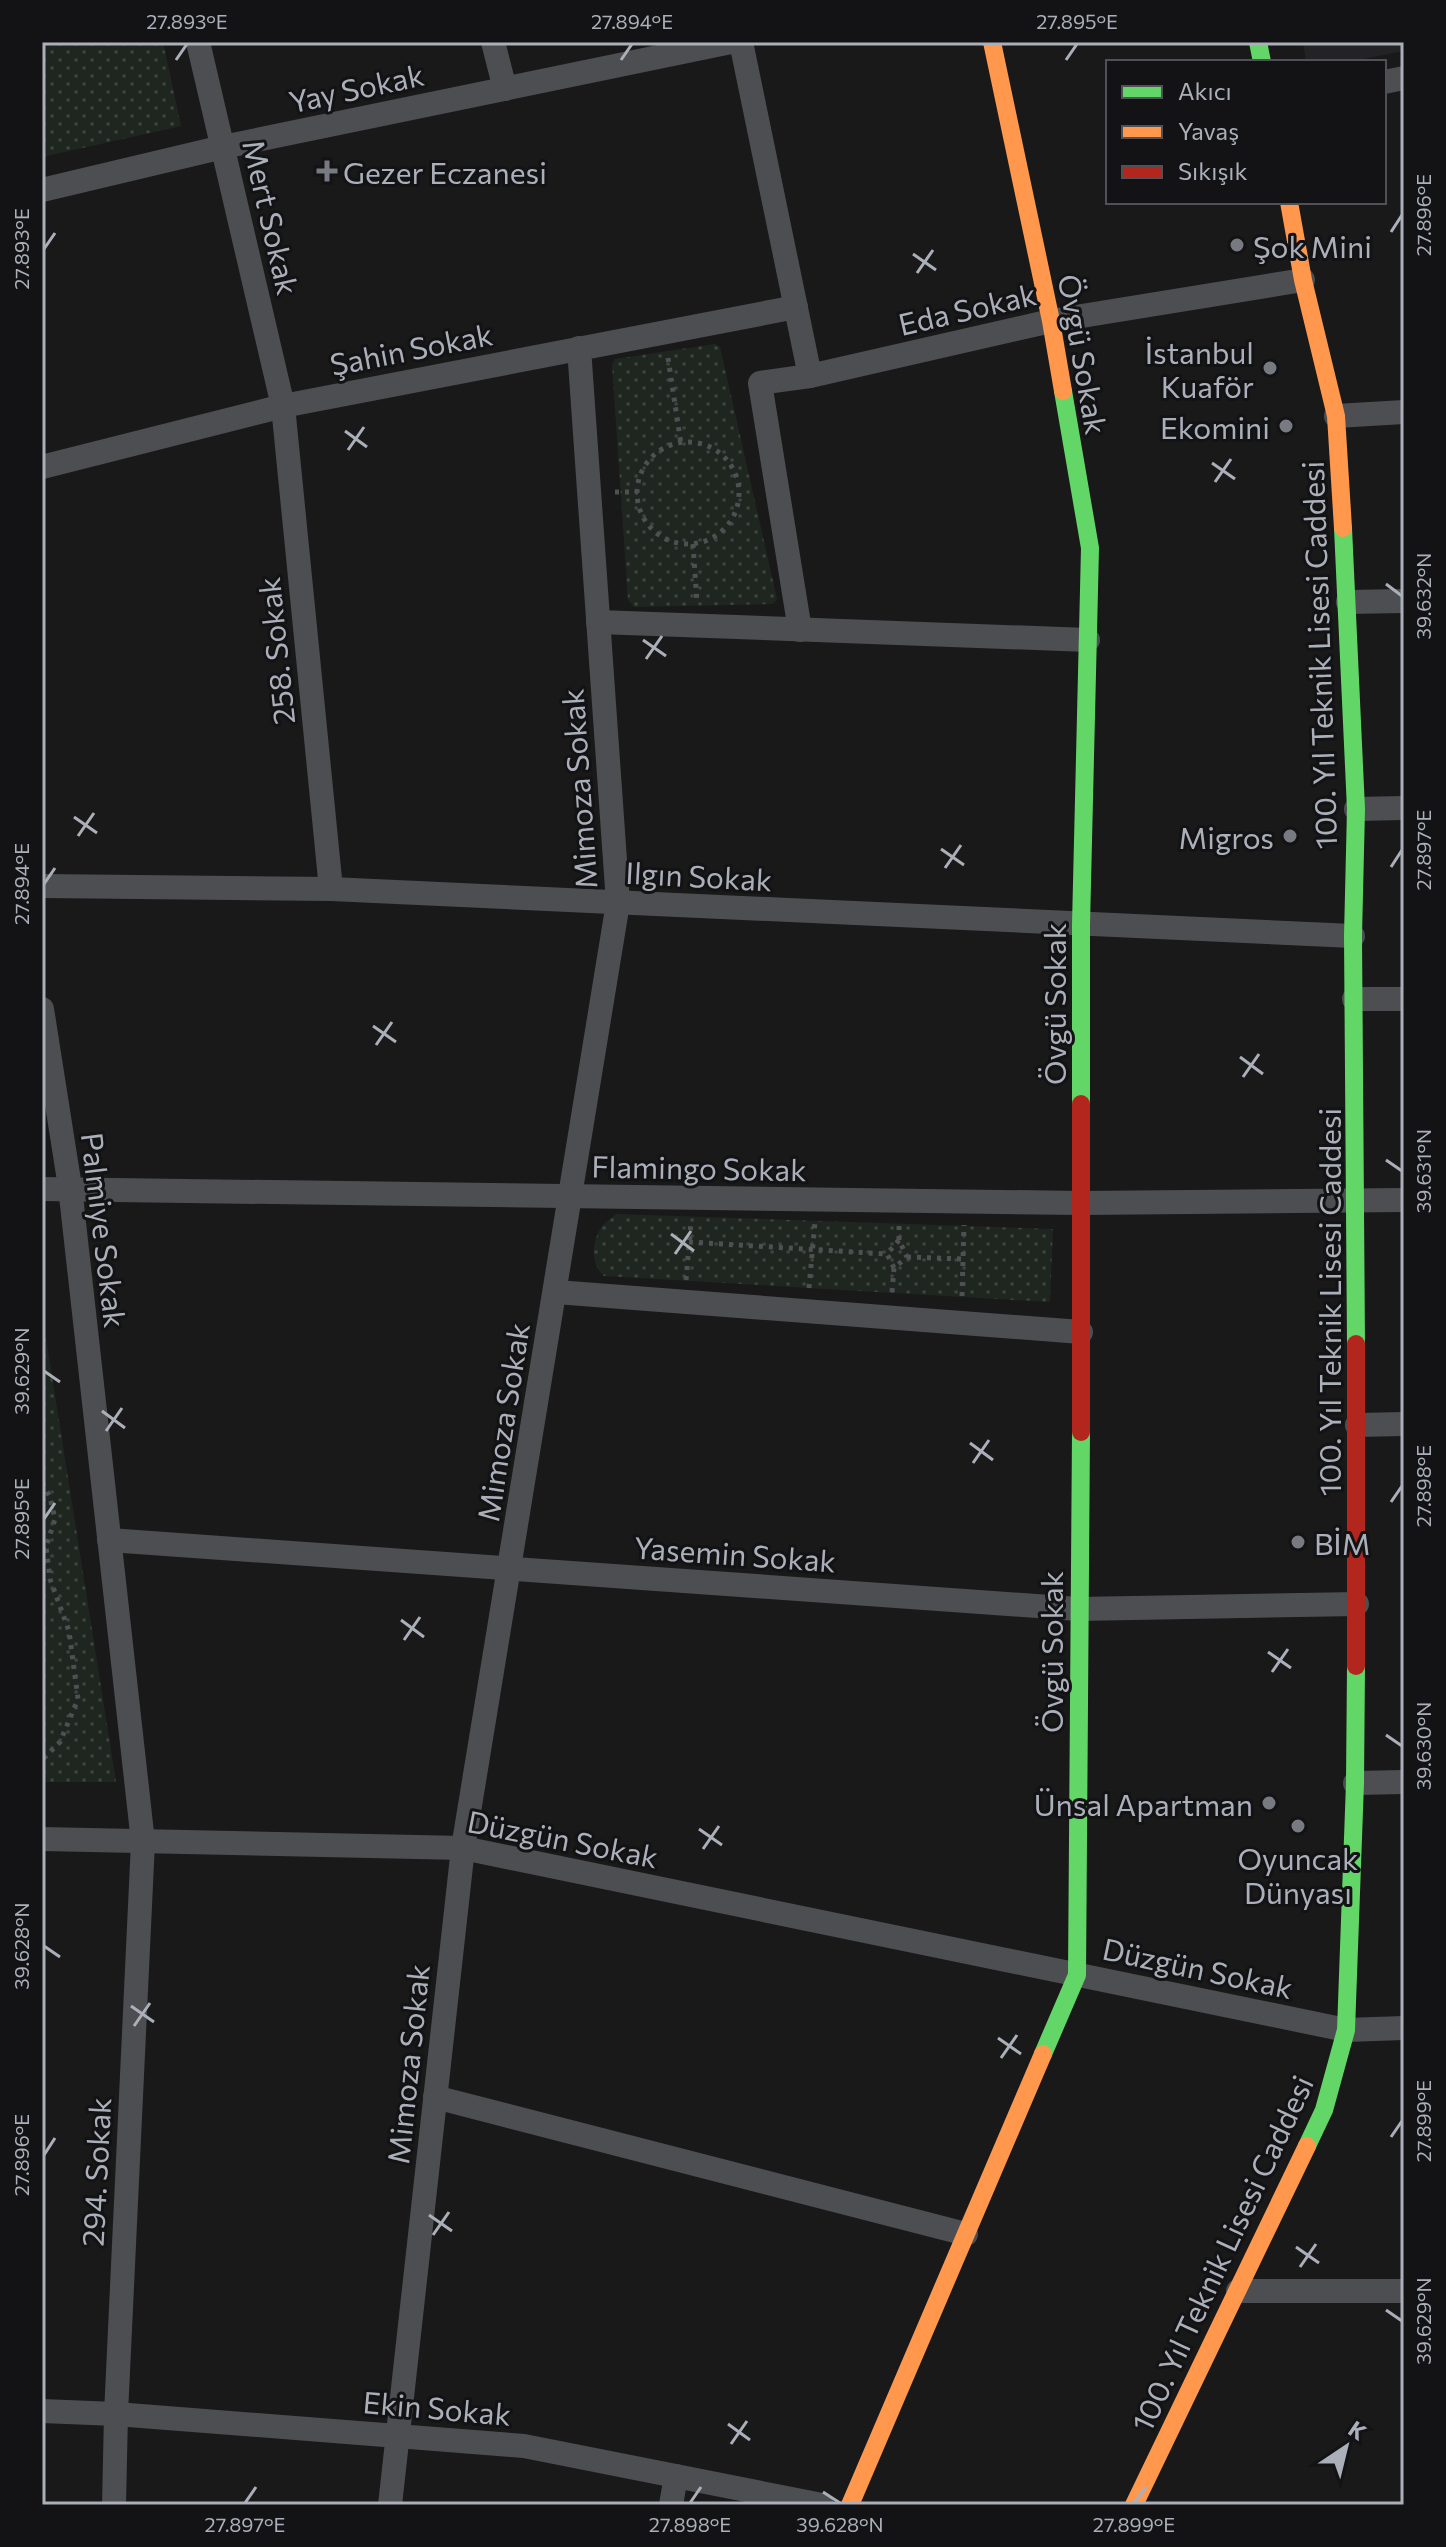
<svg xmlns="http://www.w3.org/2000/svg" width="1446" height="2547" font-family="Commissioner,sans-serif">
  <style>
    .built { fill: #232325 }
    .green { fill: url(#green-dots) }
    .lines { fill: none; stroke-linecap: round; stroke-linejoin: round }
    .path { stroke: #4f5053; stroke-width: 5; stroke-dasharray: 4 6; stroke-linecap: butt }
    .street { stroke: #4d4e52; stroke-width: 24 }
    .fast { stroke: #63d668; stroke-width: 18 }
    .slow { stroke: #ff974d; stroke-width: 18 }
    .jam { stroke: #b3261e; stroke-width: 18 }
    .ticks { fill: none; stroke: #abafb9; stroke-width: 3 }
    .poi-dot { fill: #787a81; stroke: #131315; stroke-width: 3 }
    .labels { text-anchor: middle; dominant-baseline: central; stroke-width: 6; stroke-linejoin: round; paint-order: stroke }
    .street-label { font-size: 30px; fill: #abafb9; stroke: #131315 }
    .poi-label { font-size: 30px; fill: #abafb9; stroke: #131315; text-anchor: end }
    .neatline { fill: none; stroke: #abafb9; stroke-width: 3 }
    .ticks-label { font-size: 20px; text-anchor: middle; fill: #abafb9 }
  </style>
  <defs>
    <pattern id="green-dots" width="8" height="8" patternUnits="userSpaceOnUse" patternTransform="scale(2)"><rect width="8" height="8" fill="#1f2620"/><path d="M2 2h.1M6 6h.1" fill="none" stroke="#3d433e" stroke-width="1.8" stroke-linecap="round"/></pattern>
  </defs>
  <rect width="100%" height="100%" fill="#191919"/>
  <polygon class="built" points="1303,42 1404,42 1404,51 1348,62 1306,62"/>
  <g class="green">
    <polygon points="44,42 163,42 181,126 42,157"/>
    <polygon points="715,344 720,347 777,599 773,604 634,607 628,600 612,365 615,359"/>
    <path d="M616,1214L1053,1229L1050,1302L604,1276C591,1265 591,1243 601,1228C604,1223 611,1219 616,1214Z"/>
    <polygon points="42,1313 116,1782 42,1782"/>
  </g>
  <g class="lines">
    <g class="path">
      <polyline points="668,358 681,444"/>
      <circle cx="688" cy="493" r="51"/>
      <polyline points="615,492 638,492"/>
      <polyline points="693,544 697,603"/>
      <polyline points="899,1240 887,1254 894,1268 907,1257 899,1240 899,1225"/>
      <polyline points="689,1242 887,1254"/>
      <polyline points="907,1257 963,1259"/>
      <polyline points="686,1280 691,1222"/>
      <polyline points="809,1288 815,1222"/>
      <polyline points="892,1292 894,1268"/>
      <polyline points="962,1296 964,1225"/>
      <polyline points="42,1483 50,1497 55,1519 46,1547 50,1579 69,1631 78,1699 60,1742 42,1760"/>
    </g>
    <g class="street">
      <polyline points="198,42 283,406 331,889"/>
      <polyline points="493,42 505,89"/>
      <polyline points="741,42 810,376 1051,321 1303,280"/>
      <polyline points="1384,82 1404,78"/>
      <polyline points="42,190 223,147 731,42"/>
      <polyline points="1336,416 1404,412"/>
      <polyline points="42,467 283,406 796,307"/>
      <polyline points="1348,602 1404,601"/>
      <polyline points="598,622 1088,640"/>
      <polyline points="800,630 760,383 810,376"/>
      <polyline points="1356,809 1404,808"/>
      <polyline points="42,886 331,889 1353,936"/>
      <polyline points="1354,999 1404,999"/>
      <polyline points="42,1009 70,1187 143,1842 116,2414 114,2505"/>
      <polyline points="42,1189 1081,1203 1404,1200"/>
      <polyline points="556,1292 1081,1332"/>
      <polyline points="1357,1425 1404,1424"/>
      <polyline points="109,1540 1078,1609 1357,1604"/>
      <polyline points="1355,1783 1404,1782"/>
      <polyline points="42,1839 463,1848 1346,2030 1404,2028"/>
      <polyline points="435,2097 966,2234"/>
      <polyline points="1238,2291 1404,2291"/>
      <polyline points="42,2411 116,2414 524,2446 822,2505"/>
      <polyline points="390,2505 463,1848 618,903 579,348"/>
      <polyline points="671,2505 676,2476"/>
    </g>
    <g class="fast">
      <polyline points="1258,42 1262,62"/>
      <polyline points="1063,391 1090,548 1081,925 1081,1104"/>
      <polyline points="1343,528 1356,809 1353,936 1356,1344"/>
      <polyline points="1043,2054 1077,1975 1081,1432"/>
      <polyline points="1307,2146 1324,2110 1346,2030 1355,1783 1356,1666"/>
    </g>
    <g class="slow">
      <polyline points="992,42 1051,321 1063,391"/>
      <polyline points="1289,202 1303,280 1336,416 1343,528"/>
      <polyline points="850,2505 1043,2054"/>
      <polyline points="1134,2505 1307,2146"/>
    </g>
    <g class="jam">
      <polyline points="1081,1432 1081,1104"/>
      <polyline points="1356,1666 1356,1344"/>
    </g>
  </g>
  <path class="ticks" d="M176,60L187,44M621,60L632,44M1066,60L1077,44M1391,232L1402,215M44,249L55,233M913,254L936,270M917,273L933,250M345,431L367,447M348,450L364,427M1212,463L1235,479M1215,482L1231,459M1386,584L1402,596M643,640L666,656M646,659L662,636M74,817L97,833M78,836L94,813M941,849L964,865M1391,867L1402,850M945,868L961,845M44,884L55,868M373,1026L396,1042M376,1045L392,1022M1240,1057L1263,1074M1243,1077L1259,1054M1386,1160L1402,1171M671,1234L694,1251M675,1254L691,1231M44,1371L60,1382M102,1411L125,1428M106,1431L122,1408M970,1443L993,1460M973,1463L989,1440M1391,1502L1402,1486M44,1519L55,1503M401,1620L424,1637M404,1640L420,1617M1268,1652L1291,1668M1272,1672L1288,1649M1386,1735L1402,1746M699,1829L722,1845M703,1849L719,1826M44,1946L60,1957M131,2006L154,2022M134,2026L150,2003M998,2038L1021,2054M1001,2058L1017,2035M1391,2137L1402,2121M44,2155L55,2138M429,2215L452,2231M433,2235L449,2212M1296,2247L1319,2263M1300,2267L1316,2244M1386,2310L1402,2321M728,2424L750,2440M731,2444L747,2421M823,2492L840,2503M245,2503L256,2487M690,2503L701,2487M1134,2503L1146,2487"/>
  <g class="poi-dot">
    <path d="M323 159h8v8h8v8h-8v8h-8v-8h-8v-8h8z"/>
    <circle cx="1237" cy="245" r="8"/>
    <circle cx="1270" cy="368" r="8"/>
    <circle cx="1286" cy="426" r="8"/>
    <circle cx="1290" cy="836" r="8"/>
    <circle cx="1298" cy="1542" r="8"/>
    <circle cx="1269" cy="1803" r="8"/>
    <circle cx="1298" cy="1826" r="8"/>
  </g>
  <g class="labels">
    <g class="street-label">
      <text transform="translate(356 87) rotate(-12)">Yay Sokak</text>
      <text transform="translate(272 217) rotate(77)">Mert Sokak</text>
      <text transform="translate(967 308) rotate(-13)">Eda Sokak</text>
      <text transform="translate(411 348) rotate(-11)">Şahin Sokak</text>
      <text transform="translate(1084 354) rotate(80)">Övgü Sokak</text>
      <text transform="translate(275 651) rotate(-96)">258. Sokak</text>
      <text transform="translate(1318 655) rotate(-92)">100. Yıl Teknik Lisesi Caddesi</text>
      <text transform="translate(578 789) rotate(-94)">Mimoza Sokak</text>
      <text transform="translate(699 875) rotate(3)">Ilgın Sokak</text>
      <text transform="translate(1053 1004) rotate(-90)">Övgü Sokak</text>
      <text transform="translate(699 1167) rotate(1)">Flamingo Sokak</text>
      <text transform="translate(105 1230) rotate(83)">Palmiye Sokak</text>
      <text transform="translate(1328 1302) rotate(-90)">100. Yıl Teknik Lisesi Caddesi</text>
      <text transform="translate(502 1422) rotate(-81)">Mimoza Sokak</text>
      <text transform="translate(735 1553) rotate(4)">Yasemin Sokak</text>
      <text transform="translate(1050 1652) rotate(-90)">Övgü Sokak</text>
      <text transform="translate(563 1838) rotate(11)">Düzgün Sokak</text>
      <text transform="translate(1198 1967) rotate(12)">Düzgün Sokak</text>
      <text transform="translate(407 2064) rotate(-84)">Mimoza Sokak</text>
      <text transform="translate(95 2172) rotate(-87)">294. Sokak</text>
      <text transform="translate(1221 2253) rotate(-65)">100. Yıl Teknik Lisesi Caddesi</text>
      <text transform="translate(437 2407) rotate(5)">Ekin Sokak</text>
    </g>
    <g class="poi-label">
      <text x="343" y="171" text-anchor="start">Gezer Eczanesi</text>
      <text x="1253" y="245" text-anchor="start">Şok Mini</text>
      <text x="1254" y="351">İstanbul<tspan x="1254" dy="34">Kuaför</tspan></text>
      <text x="1270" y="426">Ekomini</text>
      <text x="1274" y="836">Migros</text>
      <text x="1314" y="1542" text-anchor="start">BİM</text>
      <text x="1253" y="1803">Ünsal Apartman</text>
      <text x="1298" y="1857" text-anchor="middle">Oyuncak<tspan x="1298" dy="34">Dünyası</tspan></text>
    </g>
  </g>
  <rect width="1446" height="2547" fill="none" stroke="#131315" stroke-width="88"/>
  <rect x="1106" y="60" width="280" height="144" fill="#131315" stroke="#505157" stroke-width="2"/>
  <rect x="1122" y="86" width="40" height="12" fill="#63d668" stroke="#505157" stroke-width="2"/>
  <text x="1178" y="100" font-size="24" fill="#abafb9">Akıcı</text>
  <rect x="1122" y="126" width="40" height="12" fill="#ff974d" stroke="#505157" stroke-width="2"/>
  <text x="1178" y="140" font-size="24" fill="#abafb9">Yavaş</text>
  <rect x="1122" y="166" width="40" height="12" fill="#b3261e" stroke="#505157" stroke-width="2"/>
  <text x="1178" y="180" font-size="24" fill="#abafb9">Sıkışık</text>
  <g transform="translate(1346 2447) rotate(35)" stroke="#131315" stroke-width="6" paint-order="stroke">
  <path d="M0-6L14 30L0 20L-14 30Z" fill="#abafb9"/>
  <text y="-12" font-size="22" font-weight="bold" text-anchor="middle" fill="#abafb9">K</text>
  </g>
  <rect x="44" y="44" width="1358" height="2459" class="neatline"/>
  <g class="ticks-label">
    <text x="187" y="29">27.893°E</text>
    <text x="632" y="29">27.894°E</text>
    <text x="1077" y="29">27.895°E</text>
    <text transform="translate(1424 215) rotate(-90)" y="7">27.896°E</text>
    <text transform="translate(22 249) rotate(-90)" y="7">27.893°E</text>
    <text transform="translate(1424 596) rotate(-90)" y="7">39.632°N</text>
    <text transform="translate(1424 850) rotate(-90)" y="7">27.897°E</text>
    <text transform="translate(22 884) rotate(-90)" y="7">27.894°E</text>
    <text transform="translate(1424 1171) rotate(-90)" y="7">39.631°N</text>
    <text transform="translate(22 1371) rotate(-90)" y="7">39.629°N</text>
    <text transform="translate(1424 1486) rotate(-90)" y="7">27.898°E</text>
    <text transform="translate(22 1519) rotate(-90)" y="7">27.895°E</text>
    <text transform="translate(1424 1746) rotate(-90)" y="7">39.630°N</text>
    <text transform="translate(22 1946) rotate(-90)" y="7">39.628°N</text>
    <text transform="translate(1424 2121) rotate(-90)" y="7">27.899°E</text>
    <text transform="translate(22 2155) rotate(-90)" y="7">27.896°E</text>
    <text transform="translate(1424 2321) rotate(-90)" y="7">39.629°N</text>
    <text x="245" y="2532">27.897°E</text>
    <text x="690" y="2532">27.898°E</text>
    <text x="840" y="2532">39.628°N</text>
    <text x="1134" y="2532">27.899°E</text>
  </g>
</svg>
